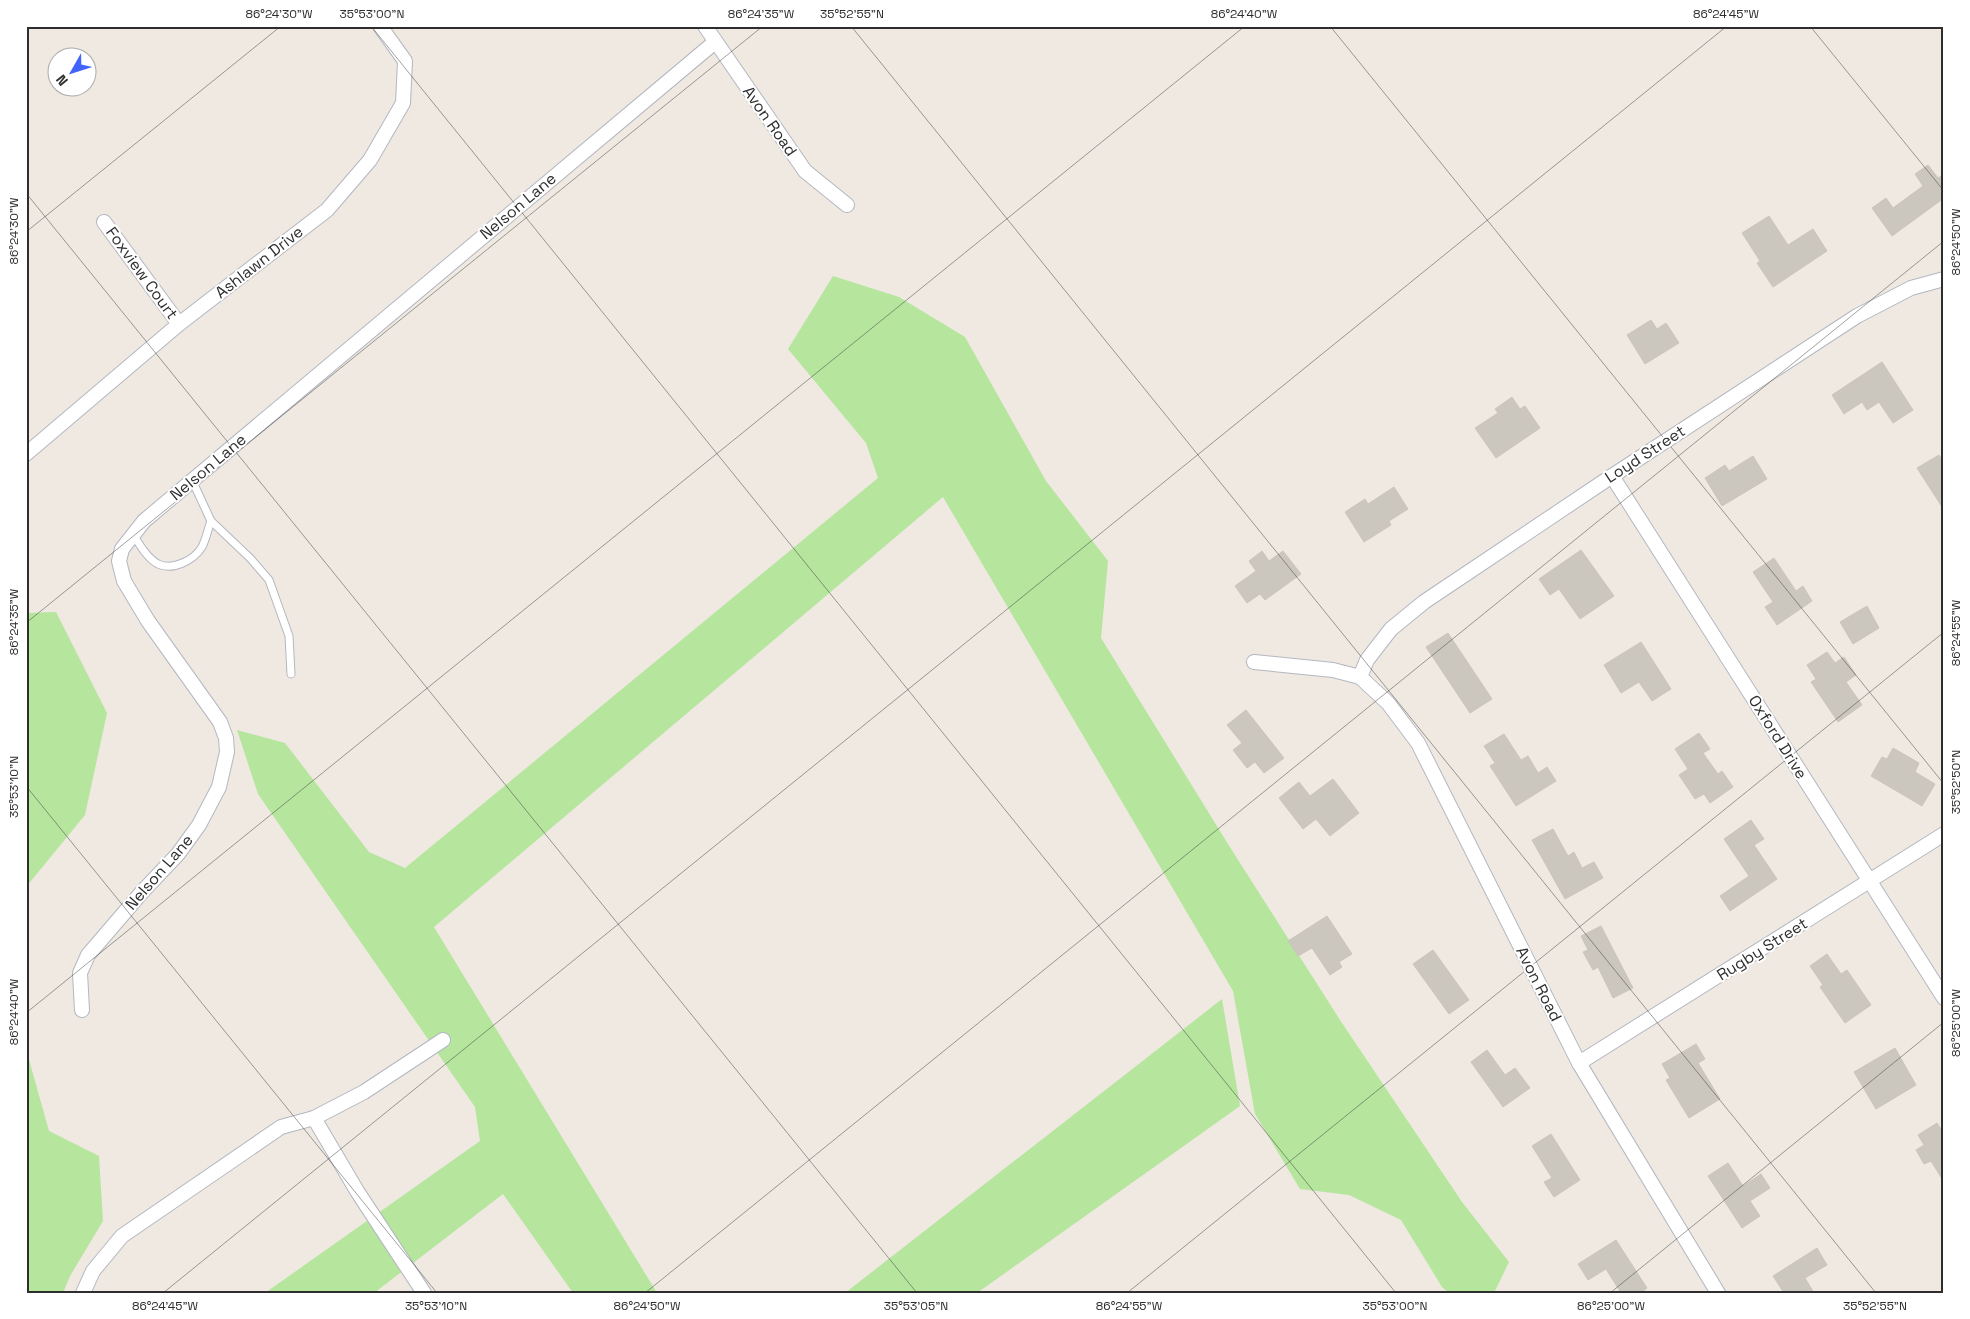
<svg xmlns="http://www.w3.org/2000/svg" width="1970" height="1319" font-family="'Space Grotesk',sans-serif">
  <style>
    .green { fill: #b6e59e }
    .building { fill: #cbc7bf; stroke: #cbc5ba }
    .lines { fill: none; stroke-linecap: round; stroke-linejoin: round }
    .lane-casing { stroke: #b4b7c1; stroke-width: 9 }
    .street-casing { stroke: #b4b7c1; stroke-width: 16 }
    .lane { stroke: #fff; stroke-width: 7 }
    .street { stroke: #fff; stroke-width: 14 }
    .ticks { fill: none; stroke: #2e2e2e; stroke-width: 1; stroke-opacity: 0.45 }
    .labels { text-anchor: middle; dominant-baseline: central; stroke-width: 4; stroke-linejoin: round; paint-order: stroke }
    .street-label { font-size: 16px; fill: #2e2e2e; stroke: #fff }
    .neatline { fill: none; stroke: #2e2e2e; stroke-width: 2 }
    .ticks-label { font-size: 12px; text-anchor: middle; fill: #2e2e2e }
  </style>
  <rect width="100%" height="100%" fill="#efe9e1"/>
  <g class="green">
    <polygon points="833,276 899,297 965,337 1046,481 1108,561 1101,638 1228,844 1340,1020 1462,1202 1509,1262 1494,1293 1449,1293 1442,1287 1401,1220 1349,1195 1300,1189 1255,1114 1233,991 943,497 434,927 657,1293 573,1293 503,1194 374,1293 265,1293 480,1141 475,1107 258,794 237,730 285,743 369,852 405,868 878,478 866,443 788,349"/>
    <polygon points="56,612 107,713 85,815 26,887 26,613"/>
    <polygon points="1222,999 1240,1106 977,1293 845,1293"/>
    <polygon points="26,1049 49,1131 99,1156 103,1221 70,1276 63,1293 26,1293"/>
  </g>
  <g class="building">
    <polygon points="1928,165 1938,178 1944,174 1944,198 1892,236 1872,208 1886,198 1893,208 1923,186 1915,174"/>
    <polygon points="1769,216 1788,245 1813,229 1827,251 1773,287 1757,263 1760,261 1742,233"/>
    <polygon points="1651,320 1657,329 1666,323 1679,343 1645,364 1627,335"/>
    <polygon points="1882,362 1913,410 1893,423 1879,402 1867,410 1862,402 1844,414 1832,395"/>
    <polygon points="1512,397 1520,409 1525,406 1540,428 1496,458 1475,428 1498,413 1495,409"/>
    <polygon points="1939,455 1944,463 1944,510 1917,468"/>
    <polygon points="1753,456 1767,479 1722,506 1705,478 1725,465 1729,471"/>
    <polygon points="1394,487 1408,509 1389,521 1391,525 1364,542 1345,512 1365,499 1368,504"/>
    <polygon points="1581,550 1614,596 1580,619 1559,589 1550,595 1539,579"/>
    <polygon points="1262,551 1269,561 1283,551 1301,574 1265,600 1260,594 1247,603 1235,586 1256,571 1249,561"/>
    <polygon points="1774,558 1796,591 1803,586 1812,601 1777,625 1765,607 1773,602 1753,572"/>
    <polygon points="1867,606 1879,628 1853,644 1840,622"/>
    <polygon points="1448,633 1492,699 1470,713 1426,647"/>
    <polygon points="1641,642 1671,689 1652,701 1639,682 1621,693 1604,665"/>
    <polygon points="1827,652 1835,663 1844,657 1856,675 1846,682 1862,705 1838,722 1811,682 1816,679 1807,665"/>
    <polygon points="1246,710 1284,758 1264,773 1255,762 1247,768 1233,750 1242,743 1227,725"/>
    <polygon points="1699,733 1710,749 1703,753 1718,774 1722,771 1733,787 1710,803 1704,794 1695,799 1679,775 1688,769 1675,749"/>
    <polygon points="1504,734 1521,760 1528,756 1538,773 1547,767 1556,781 1516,806 1490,766 1495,763 1484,746"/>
    <polygon points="1893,748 1919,763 1915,772 1935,784 1922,806 1871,776 1882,757 1887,759"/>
    <polygon points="1333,779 1359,813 1330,836 1316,819 1303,829 1279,798 1299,782 1310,796"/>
    <polygon points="1751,820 1764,839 1754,845 1777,879 1730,911 1720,896 1749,876 1724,839"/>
    <polygon points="1553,829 1568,856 1574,852 1582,868 1594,862 1603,878 1565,899 1532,840"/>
    <polygon points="1327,916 1352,954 1339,962 1342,967 1330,975 1312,948 1298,956 1288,941"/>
    <polygon points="1601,926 1633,988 1613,998 1598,967 1593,970 1583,952 1588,950 1581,936"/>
    <polygon points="1433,950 1469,1000 1449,1014 1413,964"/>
    <polygon points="1827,954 1841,974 1847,970 1871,1005 1845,1023 1820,987 1823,985 1810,966"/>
    <polygon points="1696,1044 1705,1059 1698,1063 1720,1099 1689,1118 1666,1080 1670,1078 1662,1064"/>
    <polygon points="1895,1048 1916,1085 1876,1109 1854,1072"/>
    <polygon points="1487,1050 1505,1075 1515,1068 1530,1088 1503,1107 1471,1062"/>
    <polygon points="1937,1123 1944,1134 1944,1182 1931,1161 1924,1164 1916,1150 1924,1145 1918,1135"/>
    <polygon points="1551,1134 1580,1180 1554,1197 1544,1182 1552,1178 1532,1146"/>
    <polygon points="1728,1163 1743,1186 1761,1174 1770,1188 1750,1201 1760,1216 1742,1228 1708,1176"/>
    <polygon points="1616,1240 1647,1288 1641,1293 1621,1293 1606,1269 1588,1280 1578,1264"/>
    <polygon points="1817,1248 1827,1265 1805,1278 1814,1293 1784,1293 1773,1276"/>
  </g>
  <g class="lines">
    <g class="lane-casing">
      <g id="lane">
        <polyline points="192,480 211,521 250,558 269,580 289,636 291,674"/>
        <path d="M133,534C139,544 147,558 158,564C173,571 194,560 202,547C206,539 208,529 211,521"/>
      </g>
    </g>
    <g class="street-casing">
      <g id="street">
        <polyline points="705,26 805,171 847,205"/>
        <polyline points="104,222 179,324"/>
        <polyline points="26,454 179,324 327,210 370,160 403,103 405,61 380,26"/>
        <polyline points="1612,476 1944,998"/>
        <polyline points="1254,662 1333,670 1360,677"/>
        <polyline points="82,1010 80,973 88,955 142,892 178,854 199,825 219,787 227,752 226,738 220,722 148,621 124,581 119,561 122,549 144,521 715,42"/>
        <polyline points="1579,1063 1944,834"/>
        <polyline points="314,1118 357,1191 424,1293"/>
        <polyline points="83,1293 93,1271 122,1236 281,1127 314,1118 364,1092 443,1040"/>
        <polyline points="1718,1293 1579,1063 1418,743 1388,703 1360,677 1367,660 1391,629 1424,602 1612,476 1857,316 1911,288 1944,279"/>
      </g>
    </g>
    <use href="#lane" class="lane"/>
    <use href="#street" class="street"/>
  </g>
  <path class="ticks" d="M371,26L1396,1293M851,26L1876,1293M1330,26L1944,784M1810,26L1944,191M26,193L917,1293M26,232L281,26M26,623L763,26M26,786L437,1293M26,1013L1245,26M163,1293L1727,26M645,1293L1944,241M1127,1293L1944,632M1610,1293L1944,1022"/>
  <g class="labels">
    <g class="street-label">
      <text transform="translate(770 121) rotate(55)">Avon Road</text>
      <text transform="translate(518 206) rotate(-40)">Nelson Lane</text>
      <text transform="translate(259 262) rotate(-38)">Ashlawn Drive</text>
      <text transform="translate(142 273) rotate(54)">Foxview Court</text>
      <text transform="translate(1645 454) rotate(-33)">Loyd Street</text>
      <text transform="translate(208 467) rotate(-40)">Nelson Lane</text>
      <text transform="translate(1778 737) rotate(58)">Oxford Drive</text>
      <text transform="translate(159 872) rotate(-49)">Nelson Lane</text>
      <text transform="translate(1762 949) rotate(-32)">Rugby Street</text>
      <text transform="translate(1539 984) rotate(63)">Avon Road</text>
    </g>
  </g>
  <rect width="1970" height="1319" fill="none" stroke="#ffffff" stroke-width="55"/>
  <g transform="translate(72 72) rotate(231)"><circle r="24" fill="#ffffff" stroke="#ababab"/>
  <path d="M0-4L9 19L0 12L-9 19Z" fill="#4264fb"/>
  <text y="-8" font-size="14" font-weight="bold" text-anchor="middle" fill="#2e2e2e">N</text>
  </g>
  <rect x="28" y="28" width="1914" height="1264" class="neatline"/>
  <g class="ticks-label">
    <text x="279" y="18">86°24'30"W</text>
    <text x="372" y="18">35°53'00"N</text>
    <text x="761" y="18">86°24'35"W</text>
    <text x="852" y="18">35°52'55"N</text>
    <text x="1244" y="18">86°24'40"W</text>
    <text x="1726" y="18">86°24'45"W</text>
    <text transform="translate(14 231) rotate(-90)" y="4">86°24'30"W</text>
    <text transform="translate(1956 242) rotate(-90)" y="4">86°24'50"W</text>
    <text transform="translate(14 622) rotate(-90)" y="4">86°24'35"W</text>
    <text transform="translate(1956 633) rotate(-90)" y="4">86°24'55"W</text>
    <text transform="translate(1956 782) rotate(-90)" y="4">35°52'50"N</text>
    <text transform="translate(14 787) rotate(-90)" y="4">35°53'10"N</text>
    <text transform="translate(14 1012) rotate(-90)" y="4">86°24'40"W</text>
    <text transform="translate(1956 1023) rotate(-90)" y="4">86°25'00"W</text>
    <text x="165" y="1310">86°24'45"W</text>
    <text x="436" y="1310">35°53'10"N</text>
    <text x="647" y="1310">86°24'50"W</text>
    <text x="916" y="1310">35°53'05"N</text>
    <text x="1129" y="1310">86°24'55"W</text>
    <text x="1395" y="1310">35°53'00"N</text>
    <text x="1611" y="1310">86°25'00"W</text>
    <text x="1875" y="1310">35°52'55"N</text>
  </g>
</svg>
